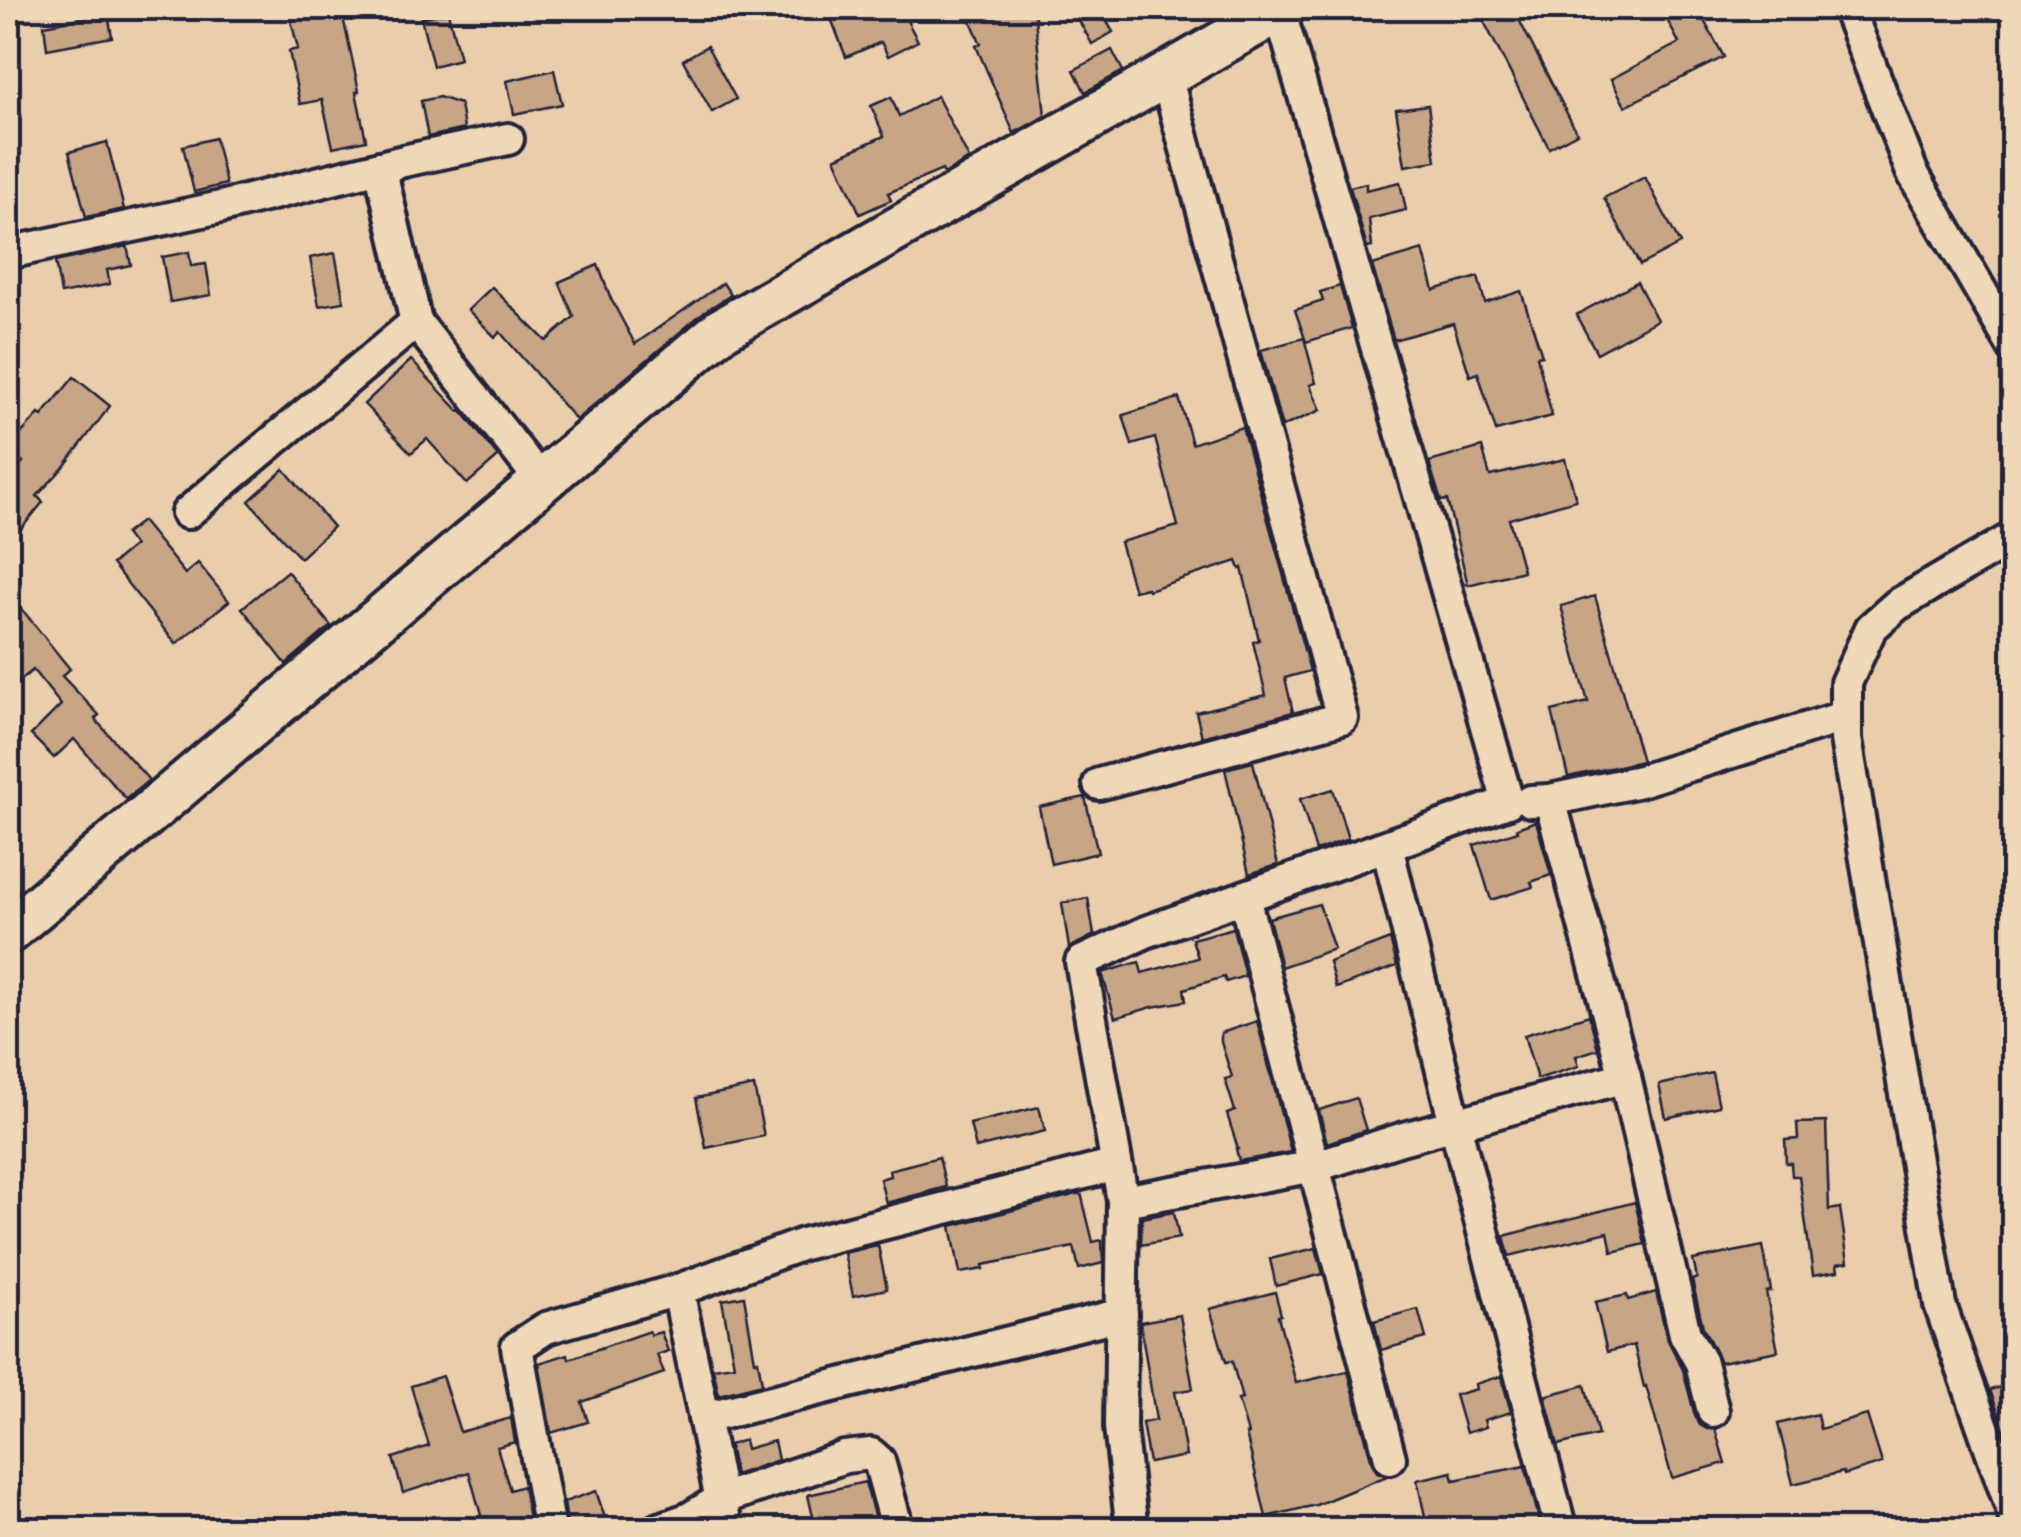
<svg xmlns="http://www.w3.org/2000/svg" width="2021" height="1537" font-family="Dekko,sans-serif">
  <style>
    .building { fill: #c7a585; stroke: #22223b; stroke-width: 2.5 }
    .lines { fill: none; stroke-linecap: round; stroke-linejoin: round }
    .street-casing { stroke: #22223b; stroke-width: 38 }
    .secondary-casing { stroke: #22223b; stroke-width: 50 }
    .street { stroke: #efd8b7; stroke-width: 30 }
    .secondary { stroke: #efd8b7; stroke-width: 42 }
  </style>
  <rect width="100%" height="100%" fill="#eaceab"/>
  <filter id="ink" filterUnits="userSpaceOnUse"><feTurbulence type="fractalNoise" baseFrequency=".01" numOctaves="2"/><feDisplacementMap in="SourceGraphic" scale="20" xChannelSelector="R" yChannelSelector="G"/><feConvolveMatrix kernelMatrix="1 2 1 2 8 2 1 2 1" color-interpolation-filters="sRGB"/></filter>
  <g filter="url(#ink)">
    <g class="building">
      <polygon points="288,8 341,8 359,91 356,92 366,140 333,147 322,100 300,104 289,51 298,49"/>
      <polygon points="827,8 900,8 918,41 888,56 881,42 846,57"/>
      <polygon points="980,8 1034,8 1045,116 1014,133 976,46 981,44 967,12"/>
      <polygon points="1072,8 1099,8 1113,32 1092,44"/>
      <polygon points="1477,8 1513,8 1577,133 1549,148"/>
      <polygon points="1661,8 1697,8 1724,57 1625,106 1611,79 1679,43"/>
      <polygon points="448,12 460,59 433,66 421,18"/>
      <polygon points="108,13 112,37 47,49 44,25"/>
      <polygon points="707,46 736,99 712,112 683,60"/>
      <polygon points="1112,50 1123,71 1085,92 1074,70"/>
      <polygon points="554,70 562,104 514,114 507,81"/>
      <polygon points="937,96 969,159 944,174 942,170 888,193 891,200 860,214 835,158 884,136 871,106 891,97 899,116"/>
      <polygon points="439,97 460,104 464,129 428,137 421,101"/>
      <polygon points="1428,105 1436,161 1405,166 1396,109"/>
      <polygon points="215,138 226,184 194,192 183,146"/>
      <polygon points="107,142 124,209 86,217 69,152"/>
      <polygon points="1645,177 1680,244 1640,265 1604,198"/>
      <polygon points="1400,182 1406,210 1369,219 1372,247 1367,248 1350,187 1366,183 1366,190"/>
      <polygon points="127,246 131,265 107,270 110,284 61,294 55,262"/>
      <polygon points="1423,250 1434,290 1478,277 1485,303 1521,291 1542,355 1537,356 1552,416 1496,431 1478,373 1470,376 1453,323 1394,340 1372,265"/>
      <polygon points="189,252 191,266 206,264 211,295 170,302 162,257"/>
      <polygon points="335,253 344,302 319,306 310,258"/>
      <polygon points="598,265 611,299 635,344 723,283 731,295 705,311 576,420 500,332 495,337 468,310 492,287 546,341 574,317 559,282"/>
      <polygon points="1637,282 1657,320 1597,353 1576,315"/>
      <polygon points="1340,286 1352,328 1306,342 1295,310 1323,301 1320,292"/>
      <polygon points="1304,338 1316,383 1310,385 1321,410 1282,427 1261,350"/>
      <polygon points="411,360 459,411 461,410 498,457 467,484 427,439 411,453 364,404"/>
      <polygon points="74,377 110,406 63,468 37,496 43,502 8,545 8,481 23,462 8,448 39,414 42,416"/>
      <polygon points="1179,398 1192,444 1242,427 1310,671 1285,678 1293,712 1202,737 1196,712 1266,695 1253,642 1259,640 1242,568 1240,569 1237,561 1148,590 1147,588 1134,591 1120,542 1178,526 1155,438 1132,445 1123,415"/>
      <polygon points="1482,447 1490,476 1565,459 1576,500 1509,519 1523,571 1468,585 1447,500 1441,501 1429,462"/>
      <polygon points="284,469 333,527 300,558 249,501"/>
      <polygon points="142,521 185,574 198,563 229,601 176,644 112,564 134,546 125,534"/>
      <polygon points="287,571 331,626 286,664 242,608"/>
      <polygon points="8,592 70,669 62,676 99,715 95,719 149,780 126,799 74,739 54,758 31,735 61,705 33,670 8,690"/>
      <polygon points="1595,596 1642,761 1568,777 1552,711 1588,702 1561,606"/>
      <polygon points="1253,762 1278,865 1249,874 1225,769"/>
      <polygon points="1333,789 1348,839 1316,851 1300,799"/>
      <polygon points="1085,797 1098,853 1051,864 1039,807"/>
      <polygon points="1536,821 1551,875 1531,882 1533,887 1491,900 1474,845 1518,831 1517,828"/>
      <polygon points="1088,898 1094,935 1069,948 1062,903"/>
      <polygon points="1319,904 1334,949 1281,967 1269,918"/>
      <polygon points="1233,928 1245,976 1226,982 1224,977 1184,989 1186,1001 1152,1007 1115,1018 1102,973 1139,962 1142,973 1198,958 1192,939"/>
      <polygon points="1390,939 1397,966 1336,988 1329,962"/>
      <polygon points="1589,1015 1598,1049 1576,1056 1579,1066 1537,1079 1524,1035"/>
      <polygon points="1257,1021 1291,1152 1239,1161 1236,1149 1238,1149 1227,1114 1235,1111 1225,1079 1232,1077 1221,1042 1221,1033"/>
      <polygon points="1712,1073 1719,1106 1666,1118 1659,1085"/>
      <polygon points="754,1086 764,1136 706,1148 696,1098"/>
      <polygon points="1356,1098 1366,1130 1327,1143 1319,1110"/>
      <polygon points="1039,1107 1045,1131 976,1148 970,1124"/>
      <polygon points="1826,1122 1829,1210 1840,1208 1848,1262 1837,1264 1838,1271 1813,1275 1799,1176 1792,1176 1791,1163 1786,1163 1785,1140 1798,1139 1797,1123"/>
      <polygon points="939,1157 946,1187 886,1203 880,1179 890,1176 889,1170"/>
      <polygon points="1081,1193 1093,1242 1102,1240 1103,1263 1079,1269 1074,1247 983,1265 984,1269 960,1273 951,1226"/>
      <polygon points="1635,1202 1645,1244 1612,1252 1608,1232 1509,1256 1504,1236"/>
      <polygon points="1174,1212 1179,1238 1141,1245 1142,1218"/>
      <polygon points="878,1245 887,1289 853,1296 844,1253"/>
      <polygon points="1763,1246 1771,1291 1766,1292 1778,1351 1720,1362 1703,1327 1692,1280 1697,1278 1693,1260"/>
      <polygon points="1316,1248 1323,1274 1276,1286 1270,1259"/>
      <polygon points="1275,1292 1281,1315 1278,1316 1296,1383 1348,1371 1372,1463 1377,1472 1387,1476 1316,1505 1266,1517 1246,1434 1248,1434 1238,1400 1242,1399 1232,1361 1226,1362 1210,1309"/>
      <polygon points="1656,1292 1667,1338 1683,1370 1695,1416 1700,1425 1707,1429 1715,1429 1725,1463 1672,1478 1646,1386 1644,1387 1634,1345 1607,1352 1595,1302 1627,1295 1628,1300"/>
      <polygon points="744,1296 755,1361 758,1360 762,1384 719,1395 713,1368 734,1365 722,1300"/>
      <polygon points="1418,1309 1426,1338 1381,1350 1374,1321"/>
      <polygon points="1180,1315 1193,1389 1175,1392 1186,1456 1149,1463 1142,1423 1156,1420 1140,1322"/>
      <polygon points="649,1331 651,1335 661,1332 668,1351 657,1355 664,1373 582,1402 588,1422 551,1433 539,1363 568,1354 569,1359"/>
      <polygon points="442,1376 460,1432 511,1418 515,1442 497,1447 510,1490 523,1486 530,1524 512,1530 485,1530 469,1472 403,1493 393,1458 429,1446 411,1386"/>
      <polygon points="1501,1376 1511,1412 1484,1420 1486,1427 1466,1433 1455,1395 1476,1389 1475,1384"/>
      <polygon points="2014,1384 2014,1457 1990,1390"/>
      <polygon points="1585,1385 1598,1435 1558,1445 1545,1396"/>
      <polygon points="1817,1414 1820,1429 1867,1415 1882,1463 1844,1475 1843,1472 1793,1484 1778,1424"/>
      <polygon points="744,1440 746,1449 774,1441 778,1460 735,1475 729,1445"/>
      <polygon points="1525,1466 1542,1530 1428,1530 1417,1480 1452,1472 1454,1480"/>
      <polygon points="865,1482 878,1530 816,1530 808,1495"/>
      <polygon points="596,1491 609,1530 568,1530 564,1502"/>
    </g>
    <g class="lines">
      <g class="street-casing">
        <g id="street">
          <polyline points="1848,8 1912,172 2014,348"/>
          <polyline points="380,167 416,322 542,482"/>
          <polyline points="8,253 221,207 408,160 508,139"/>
          <polyline points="187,513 416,322"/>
          <polyline points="2014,537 1897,605 1871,628 1846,683 1846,739 1940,1305 2014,1515"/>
          <polyline points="1099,784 1342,718 1166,76"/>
          <polyline points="1531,801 1550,800 1640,781 1846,716"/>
          <polyline points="1387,846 1455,1124 1561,1530"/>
          <polyline points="1244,897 1390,1458"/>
          <polyline points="1625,1077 1685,1334 1701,1363 1713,1411"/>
          <polyline points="1123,1201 1081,962 1146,932 1508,802 1279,9"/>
          <polyline points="678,1290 727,1530"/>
          <polyline points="704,1418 1122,1314"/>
          <polyline points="550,1530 517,1347 546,1328 678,1290 803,1244 1116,1165"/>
          <polyline points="657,1530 688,1519 721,1499 845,1457 871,1454 879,1461 898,1530"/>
          <polyline points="1132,1530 1120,1427 1123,1201 1316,1166 1401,1139 1625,1077 1550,800"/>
        </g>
      </g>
      <g class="secondary-casing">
        <polyline id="secondary" points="8,932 721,330 1283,8"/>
      </g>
      <use href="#street" class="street"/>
      <use href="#secondary" class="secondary"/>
    </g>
  </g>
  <rect width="2021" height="1537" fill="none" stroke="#efd8b7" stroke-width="40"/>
  <rect x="20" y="20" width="1981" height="1497" fill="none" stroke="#22223b" stroke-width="4" filter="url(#ink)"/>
</svg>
